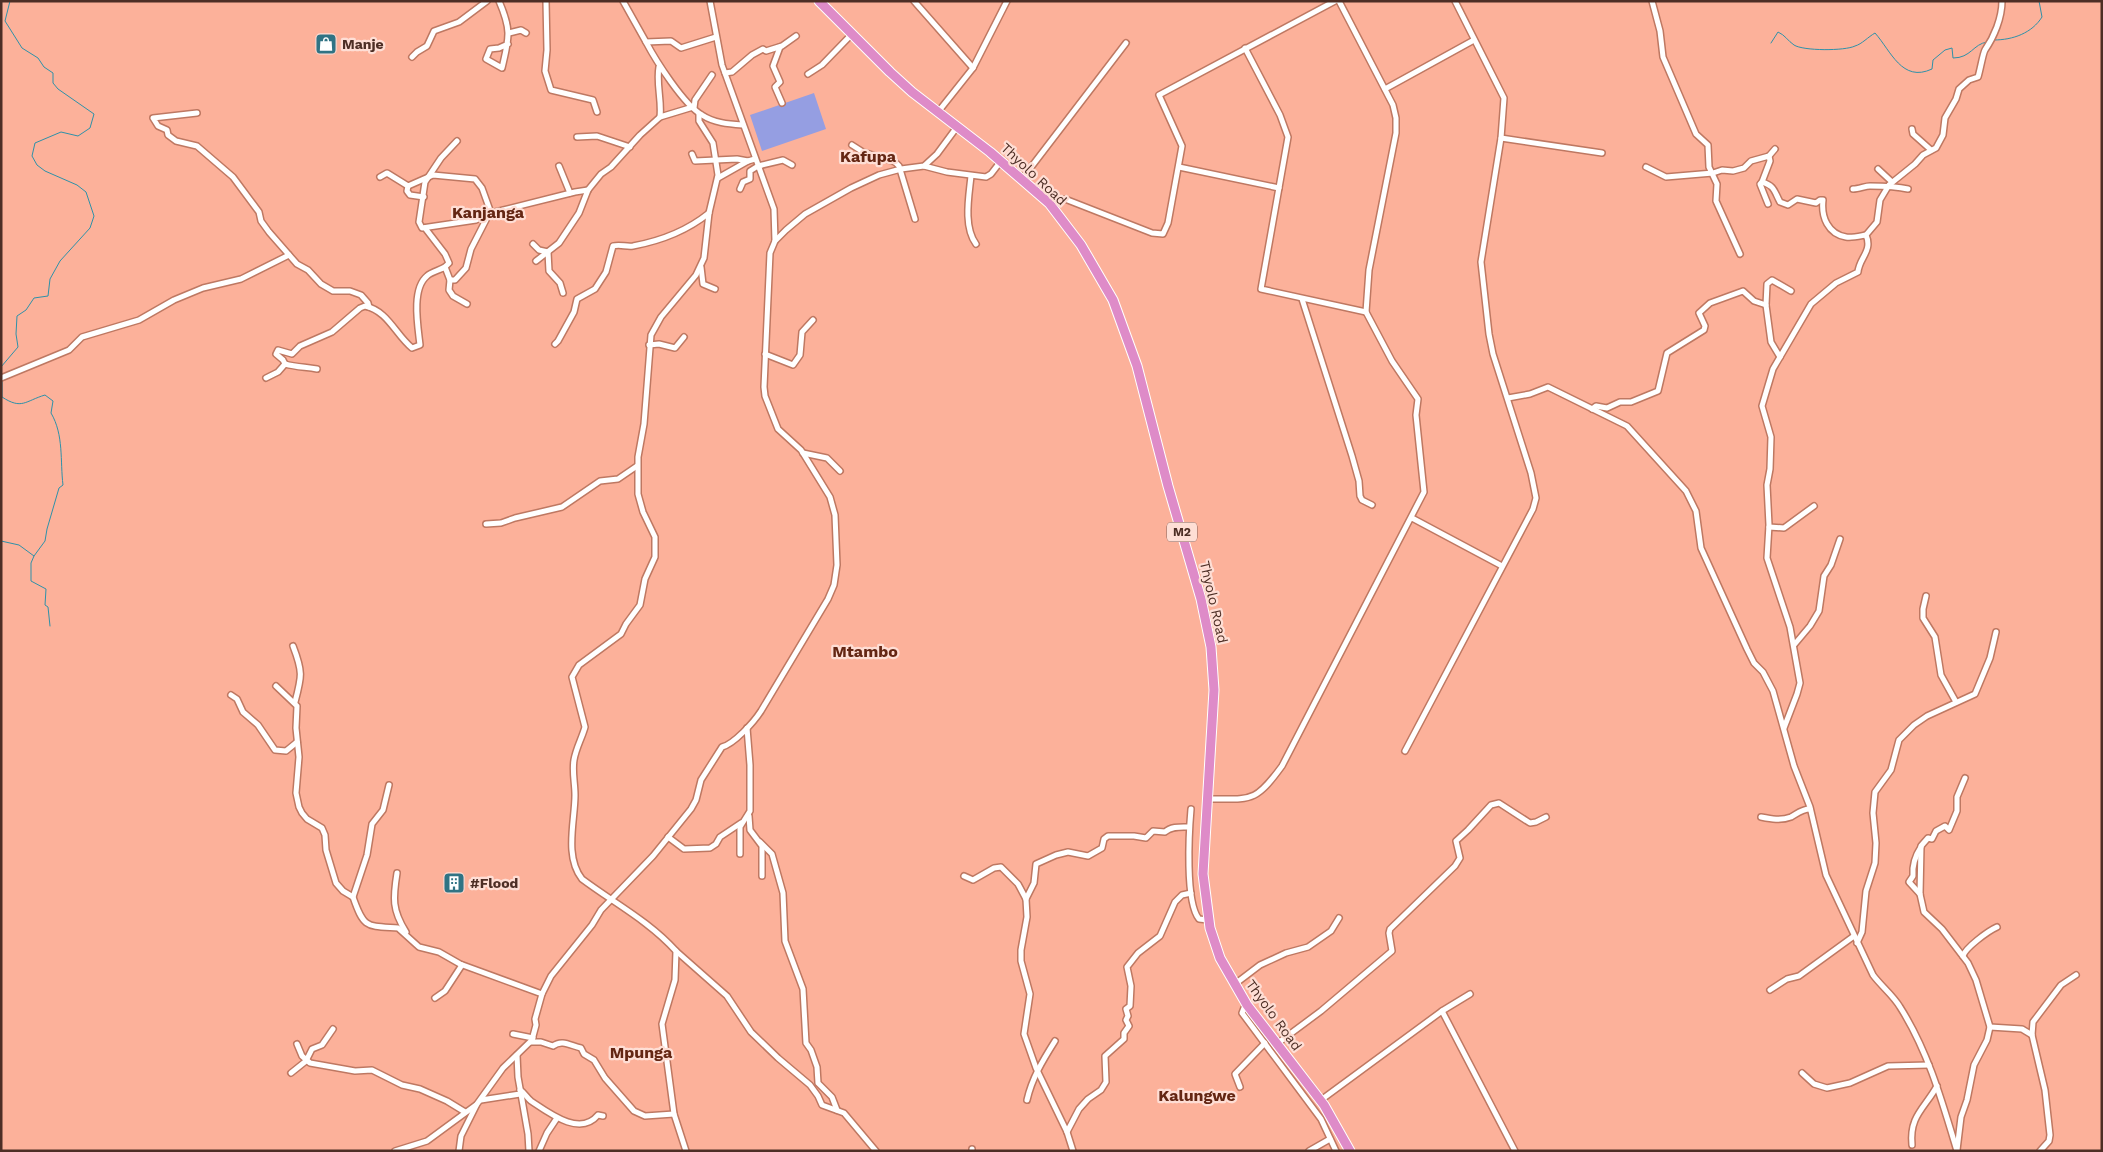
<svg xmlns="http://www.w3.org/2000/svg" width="2103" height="1152" font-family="'Work Sans',sans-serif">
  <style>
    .pitch { fill: #959ee2 }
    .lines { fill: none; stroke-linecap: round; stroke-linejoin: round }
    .stream { stroke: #2e91a9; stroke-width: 1 }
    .street-casing { stroke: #be7862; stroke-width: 8 }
    .highway-casing { stroke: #fff; stroke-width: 11 }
    .street { stroke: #fff; stroke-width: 5 }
    .highway { stroke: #de8bc8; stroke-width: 9 }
    .labels { text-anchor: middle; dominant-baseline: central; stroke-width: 4.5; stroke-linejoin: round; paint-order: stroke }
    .shield { fill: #feded5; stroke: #82635a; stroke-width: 1 }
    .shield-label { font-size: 12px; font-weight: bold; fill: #4d2e25 }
    .poi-label { font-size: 14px; font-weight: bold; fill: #4d2e25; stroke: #feded5; text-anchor: start }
    .street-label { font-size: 14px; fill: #4d2e25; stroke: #feded5 }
    .quarter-label { font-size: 16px; font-weight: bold; fill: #642613; stroke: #feded5 }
  </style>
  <rect width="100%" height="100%" fill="#fcb19a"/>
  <polygon class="pitch" points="814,93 826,129 762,151 750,115"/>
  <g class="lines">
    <g class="stream">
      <path d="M1994,40C2013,40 2032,33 2042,17L2039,1"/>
      <path d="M1771,43L1778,32C1785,35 1788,41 1794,45C1803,51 1845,51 1855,46C1862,44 1868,37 1875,33C1891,51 1902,83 1932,69L1933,60L1945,50L1952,48L1953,58C1971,58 1973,44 1987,42"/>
      <polyline points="1,367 18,347 16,334 17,316 26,310 34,298 48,296 50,279 60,261 90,228 94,216 86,192 77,185 45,171 37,165 32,156 35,143 61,132 78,136 90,128 94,114 58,89 53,83 53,73 44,67 38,58 22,48 5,21 10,1"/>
      <path d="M2,380V397C22,410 25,401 45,395L53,401L51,413C64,435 60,461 63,485L59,488L47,529L45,541L34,556"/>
      <polyline points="1,541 19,545 34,556 31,563 31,581 46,589 45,605 48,607 50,626"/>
    </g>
    <g class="street-casing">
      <g id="street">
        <path d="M499,1C512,31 509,38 502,68L486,59L490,49L499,48L508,44"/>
        <polyline points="546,1 547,50 545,71 551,90 593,100 597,112"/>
        <polyline points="623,1 646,42 671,41 681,48 716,37"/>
        <polyline points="710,1 722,65 774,209 775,241"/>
        <polyline points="914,1 973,68"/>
        <polyline points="1652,1 1660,31 1663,57 1696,134 1708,145 1709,167 1717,184 1716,201 1740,254"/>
        <polyline points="509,33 521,30 526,33"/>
        <path d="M646,42C656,61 684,105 702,115C714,123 729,124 743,125"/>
        <polyline points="780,47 773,66 780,82 775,87 782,103"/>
        <polyline points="1245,48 1280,115 1288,137 1261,289 1366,312"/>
        <polyline points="412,57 417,52 427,46 434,31 459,22 487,1"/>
        <polyline points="725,73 732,72 752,55 763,49 766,51 782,46 796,36"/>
        <polyline points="808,74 822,65 852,34"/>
        <polyline points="1385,89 1474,40"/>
        <polyline points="694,108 695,100 712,75"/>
        <polyline points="938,112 973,68 1007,1"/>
        <polyline points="197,113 153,118 158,126 167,130 168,135 176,141 197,146 233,177 259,212 261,221 269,232 297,264 308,270 321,284 333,291 350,291 361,295 368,303 369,307"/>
        <polyline points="660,117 693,107"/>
        <polyline points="1912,129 1913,134 1931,150"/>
        <polyline points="577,137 597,136 630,147"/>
        <polyline points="1501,138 1602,153"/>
        <polyline points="457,141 441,158 425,182 419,222 422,228 476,220 491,213 575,192 588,190"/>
        <polyline points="852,145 863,152 895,162 899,166 915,219"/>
        <polyline points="692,154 695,161 737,159 748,161 755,159"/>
        <path d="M1769,156L1770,161L1762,182C1775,186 1774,191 1780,202L1788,205L1797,199L1816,203L1820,200H1823C1821,217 1828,234 1846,237C1852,238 1860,236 1866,235"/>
        <polyline points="559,166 570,193"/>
        <polyline points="924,166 947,172 986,177 991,174 1001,161"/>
        <polyline points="1179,167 1279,188"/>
        <polyline points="1646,167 1666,177 1713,173 1722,170 1733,171 1744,168 1751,161 1769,156 1775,149"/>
        <polyline points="1878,169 1892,182"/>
        <path d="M971,176C969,196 963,226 976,244"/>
        <polyline points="380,177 387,173 408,186 433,175 475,179 482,188 491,213"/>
        <polyline points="718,178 748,161"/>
        <polyline points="1022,179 1126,43"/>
        <polyline points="1762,182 1760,184 1768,204"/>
        <polyline points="408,186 407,191 410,195 424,197"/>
        <polyline points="740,189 743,182 750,179 750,171 758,166 783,160 792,165"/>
        <path d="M1853,189C1859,189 1865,186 1870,186C1883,186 1895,186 1908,189"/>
        <polyline points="1049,203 1055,200 1065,199 1152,233 1163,234 1168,223 1182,146 1159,95 1335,1"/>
        <polyline points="425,228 445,254 449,263 445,267"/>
        <polyline points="533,244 539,250 548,252 549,271 560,283 563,293"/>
        <path d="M536,261L559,243L579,213L588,190L601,174L611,167L640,135L660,117C662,100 656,84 659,67"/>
        <polyline points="701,267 703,284 715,289"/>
        <polyline points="450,280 455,280 466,268 471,249 489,214"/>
        <polyline points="1302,299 1352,456 1359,481 1360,496 1362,500 1372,505"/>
        <polyline points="1766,305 1771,342 1780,357"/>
        <path d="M555,344L558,341L574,312L577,299L595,289L606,272L613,246C620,244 626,247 633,246C660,241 688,230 709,213"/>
        <polyline points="649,345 659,344 675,348 684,337"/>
        <polyline points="765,354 793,365 800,355 802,332 813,320"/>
        <path d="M285,364L283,360L276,354L278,350L292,354L300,346L332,332L360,308L365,306C388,311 395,334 412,348L420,345C418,327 411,289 427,276C431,272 440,270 445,267L450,280L449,290L453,296L467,304"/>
        <polyline points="1,378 69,350 82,337 139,320 174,300 203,288 241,279 289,255"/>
        <path d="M266,378L278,372L285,364C296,367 305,367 317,369"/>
        <path d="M1508,398L1530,394L1548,387L1627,426L1686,491L1696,511L1701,548L1747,649L1754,663L1763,672L1773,691L1794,766L1810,807L1826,875L1873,975C1881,986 1893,995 1900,1007C1928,1051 1942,1101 1957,1151"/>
        <polyline points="1592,409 1596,406 1607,408 1620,402 1631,402 1658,391 1667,353 1704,330 1705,326 1699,313 1710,303 1743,291 1754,301 1766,305 1767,284 1772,280 1791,291"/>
        <polyline points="803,453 827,458 840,471"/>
        <polyline points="1412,518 1502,566"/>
        <polyline points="486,524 501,523 515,518 562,507 600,481 618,479 637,466"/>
        <polyline points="1769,527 1784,528 1814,506"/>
        <polyline points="1926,596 1923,609 1923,618 1935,637 1941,675 1956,702"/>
        <polyline points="1794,645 1810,626 1819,611 1824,576 1831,565 1840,539"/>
        <path d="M293,646C303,672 302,676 295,702"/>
        <path d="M276,686L297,706L296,728L299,757L296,793L299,807L302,813L307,819L322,828L325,835L326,850L336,883L343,891L353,897C364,929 367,926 398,928L419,947L439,952L460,964L542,994"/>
        <polyline points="231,695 237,699 243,712 258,725 275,750 286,751 297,742"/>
        <path d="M1784,728L1797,694L1800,683L1790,627L1767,558L1769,525L1767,485L1770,469L1771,437L1762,406L1773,369L1811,304L1836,283L1858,272C1859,258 1873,251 1866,235L1877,222L1880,200L1889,185L1915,164L1923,155L1936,148L1943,135L1945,118L1956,99L1959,89L1969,80L1978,77C1980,71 1983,53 1985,50C1994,37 2002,18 2002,1"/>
        <polyline points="1405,751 1533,509 1536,498 1531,473 1493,354 1489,334 1481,262 1501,138 1504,98 1455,1"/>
        <path d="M1208,799C1252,799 1255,803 1282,766L1424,492L1416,415L1418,399L1392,361L1366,312L1369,270L1396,133V118L1393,105L1339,1"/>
        <path d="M1191,809C1189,832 1185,902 1199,919L1208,920"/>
        <polyline points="749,816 750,830 762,846 762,876"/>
        <path d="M1761,817C1771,819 1781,821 1791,817C1798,813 1802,809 1810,809"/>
        <polyline points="668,837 684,849 710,848 716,844 720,837 741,823"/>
        <polyline points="760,842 772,854 783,893 785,941 803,989 806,1043 811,1050 817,1067 818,1083 832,1097 837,1110"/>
        <polyline points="740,854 740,827 750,811 750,765 747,728"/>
        <path d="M397,873C393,898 392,910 406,932"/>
        <polyline points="964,876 973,880 994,868 1001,867 1018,884 1026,899 1027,917 1021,950 1021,961 1030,994 1024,1034 1036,1068 1067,1132 1073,1151"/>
        <path d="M1920,894L1909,882L1913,876C1912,864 1915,856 1921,847"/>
        <polyline points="353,897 367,855 372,824 383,810 389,785"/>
        <path d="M1026,899L1034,883L1036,864L1056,855L1068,852L1088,856L1102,848L1104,839L1108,836H1134L1146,838L1153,831L1165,832C1171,826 1181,827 1189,827"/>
        <polyline points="1857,943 1862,932 1866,891 1875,863 1876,843 1873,813 1875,792 1891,770 1899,740 1914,725 1927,716 1975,694 1990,658 1996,632"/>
        <polyline points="676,951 727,996 751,1032 778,1058 810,1085 818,1096 822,1105 844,1113 876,1151"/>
        <path d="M1963,956C1965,948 1988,931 1997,927"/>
        <polyline points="1235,984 1260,965 1286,953 1308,947 1331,931 1339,918"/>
        <polyline points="1770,990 1787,979 1799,976 1854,936"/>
        <polyline points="435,998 445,991 462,965"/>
        <polyline points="1247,1005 1244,1008 1242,1013 1321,1119 1336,1151"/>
        <polyline points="1442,1011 1515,1151"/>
        <polyline points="1990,1027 2022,1029 2032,1035"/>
        <polyline points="513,1034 533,1038"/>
        <path d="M531,1042H541L553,1046C562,1039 571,1046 581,1048L584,1054L594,1060L605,1078L634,1111L645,1116L674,1114"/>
        <polyline points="1278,1043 1321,1011 1392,951 1389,933 1390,929 1455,866 1460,858 1456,841 1468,830 1491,805 1499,803 1530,823 1536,822 1546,817"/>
        <polyline points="297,1044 302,1056 310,1063 355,1071 372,1070 402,1085 420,1089 447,1101 465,1112"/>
        <polyline points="517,1055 518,1077 528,1134 529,1151"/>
        <polyline points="291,1073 306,1061 312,1049 322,1045 333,1029"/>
        <polyline points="1802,1073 1814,1084 1827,1088 1850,1083 1888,1066 1929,1065"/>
        <polyline points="1240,1087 1235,1074 1265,1043"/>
        <path d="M520,1090C525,1093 527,1098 531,1101C549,1113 580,1137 598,1115L603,1116"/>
        <polyline points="481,1100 520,1094"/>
        <path d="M1027,1100C1032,1078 1043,1060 1055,1041"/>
        <polyline points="1321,1100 1442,1011 1470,994"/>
        <polyline points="1067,1132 1079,1109 1088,1099 1101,1090 1106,1082 1105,1056 1124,1039 1124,1033 1129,1026 1126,1020 1128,1016 1126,1009 1130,1006 1131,986 1127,967 1138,953 1160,936 1175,902 1182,895 1191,893"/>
        <path d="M1912,1145C1909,1116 1925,1108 1937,1086"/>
        <polyline points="1957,1150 1961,1117 1967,1100 1974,1065 1987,1040 1990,1027 1976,980 1968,963 1942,929 1924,912 1920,894 1921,846 1928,838 1932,839 1936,831 1945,826 1949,830 1957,811 1957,797 1965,778"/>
        <polyline points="395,1151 427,1141 476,1105"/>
        <path d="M459,1151L461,1136L477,1104L503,1068L532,1040L536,1025L535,1019L542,994L551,976L592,925L601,910L653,856L691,809L696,800L701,780L722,747C734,744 754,722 761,711L828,599L834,585L837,565L835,515L830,497L801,450L778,429L765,396L764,387L770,253L775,241L786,230L805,214L851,188L879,175L901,169L924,166L937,154L957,127"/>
        <polyline points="539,1151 547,1133 557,1118"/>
        <path d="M686,1151L674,1114L662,1024L675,980L676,951C649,921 614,903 582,879C564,856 575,821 575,795C575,783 572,772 574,760C576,748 582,738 585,727L572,677L579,665L621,634L626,624L640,605L645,579L655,557V537L643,512L638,494V457L644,424L651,335L661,317L696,275L704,258L709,213L718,175L713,143L699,121V114"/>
        <polyline points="972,1151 972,1149"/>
        <polyline points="1309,1151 1330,1139"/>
        <polyline points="2040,1151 2049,1141 2050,1135 2045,1090 2032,1035 2033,1022 2061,985 2076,975"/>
      </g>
    </g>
    <g class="highway-casing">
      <polyline id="highway" points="819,1 890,72 912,92 990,152 1049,203 1081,245 1113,300 1137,366 1168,486 1201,599 1211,647 1214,690 1203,874 1210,928 1220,958 1247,1005 1324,1105 1350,1151"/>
    </g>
    <use href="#street" class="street"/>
    <use href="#highway" class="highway"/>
  </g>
  <defs>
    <g id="shop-square" transform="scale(1.125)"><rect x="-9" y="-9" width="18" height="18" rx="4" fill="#307384" stroke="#feded5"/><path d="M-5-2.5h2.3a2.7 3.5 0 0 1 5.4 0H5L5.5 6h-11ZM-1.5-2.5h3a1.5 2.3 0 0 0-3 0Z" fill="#fff"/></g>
    <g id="building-square" transform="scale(1.125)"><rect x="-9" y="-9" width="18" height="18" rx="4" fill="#307384" stroke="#feded5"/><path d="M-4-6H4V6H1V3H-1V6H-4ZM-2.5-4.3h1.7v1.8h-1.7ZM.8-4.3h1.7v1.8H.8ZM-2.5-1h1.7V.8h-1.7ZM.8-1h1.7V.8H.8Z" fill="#fff"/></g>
  </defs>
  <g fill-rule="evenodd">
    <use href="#shop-square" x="326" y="44"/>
    <use href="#building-square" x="454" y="883"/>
  </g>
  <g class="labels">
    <rect class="shield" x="1167" y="522.5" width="30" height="19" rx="4"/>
    <g class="shield-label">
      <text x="1182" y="532">M2</text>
    </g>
    <g class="poi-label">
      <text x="342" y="44">Manje</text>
      <text x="470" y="883">#Flood</text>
    </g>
    <g class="street-label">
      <text transform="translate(1034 174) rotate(43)">Thyolo Road</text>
      <text transform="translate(1214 602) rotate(77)">Thyolo Road</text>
      <text transform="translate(1274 1015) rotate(54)">Thyolo Road</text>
    </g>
    <g class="quarter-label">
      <text x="868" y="156">Kafupa</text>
      <text x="488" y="212">Kanjanga</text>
      <text x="865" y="651">Mtambo</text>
      <text x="641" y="1052">Mpunga</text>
      <text x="1197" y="1095">Kalungwe</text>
    </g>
  </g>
  <rect width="2103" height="1152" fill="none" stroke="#4d2e25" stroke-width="5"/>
</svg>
